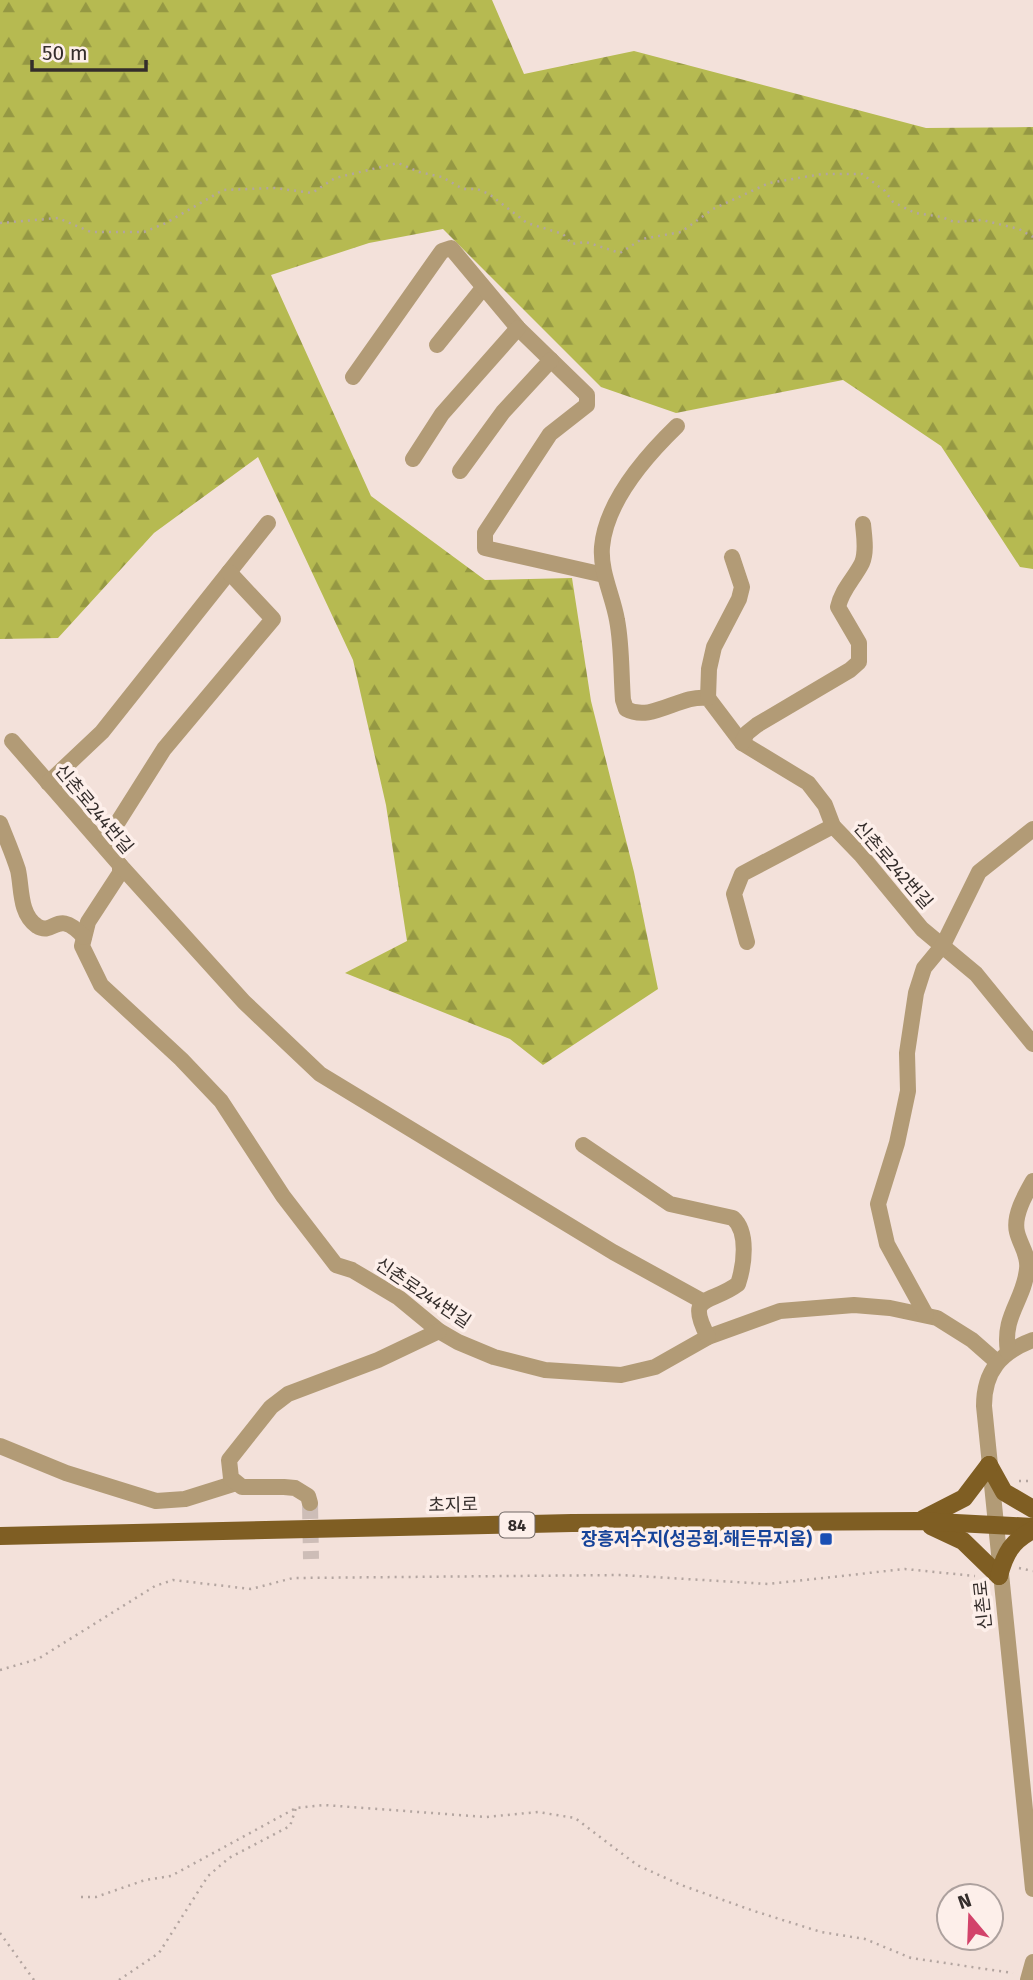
<svg xmlns="http://www.w3.org/2000/svg" width="1033" height="1980" font-family="'Fira Sans','Noto Sans KR',sans-serif">
  <style>
    .forest { fill: url(#forest-firs) }
    .lines { fill: none; stroke-linecap: round; stroke-linejoin: round }
    .minor-tunnel { stroke: #cdbdb7; stroke-width: 16; stroke-dasharray: 16 8; stroke-linecap: butt }
    .path { stroke: #b3a5a0; stroke-width: 2.5; stroke-dasharray: 2 5; stroke-linecap: butt }
    .minor { stroke: #b29b76; stroke-width: 16 }
    .major { stroke: #7f5e23; stroke-width: 18 }
    .transit-dot { fill: #1a4fb4; stroke: #fdefea; stroke-width: 2.5 }
    .labels { text-anchor: middle; dominant-baseline: central; stroke-width: 7; stroke-linejoin: round; paint-order: stroke }
    .shield { fill: #fdefea; stroke: #706764; stroke-width: 2 }
    .shield-label { font-size: 16px; font-weight: bold; fill: #342d2b }
    .street-label { font-size: 18px; fill: #342d2b; stroke: #fdefea }
    .transit-label { font-size: 18px; font-weight: bold; fill: #164399; stroke: #fdefea; text-anchor: end }
  </style>
  <defs>
    <pattern id="forest-firs" width="22" height="20" patternUnits="userSpaceOnUse" patternTransform="scale(1.75)"><rect width="22" height="20" fill="#b6ba51"/><path d="M5 1l3.5 6h-7zM16 11l3.5 6h-7z" fill="#959843"/></pattern>
  </defs>
  <rect width="100%" height="100%" fill="#f3e1da"/>
  <polygon class="forest" points="0,0 492,0 524,74 634,51 926,128 1033,127 1033,569 1020,567 941,446 843,380 676,413 601,387 443,229 369,243 271,275 371,496 485,580 572,578 591,701 634,872 658,989 543,1065 510,1039 345,973 407,941 386,805 353,660 258,457 154,533 58,638 0,639"/>
  <g class="lines">
    <polyline class="minor-tunnel" points="310,1503 311,1559"/>
    <g class="path">
      <polyline points="0,223 58,218 91,232 144,232 166,223 223,190 275,188 312,193 335,178 398,163 419,172 442,177 463,189 477,189 489,194 527,223 563,234 572,244 586,242 620,253 642,239 681,232 713,209 769,183 822,174 862,174 885,191 893,202 915,213 942,217 954,222 982,220 1019,229 1033,237"/>
      <polyline points="1019,1481 1033,1481"/>
      <polyline points="1019,1568 1033,1571"/>
      <polyline points="0,1670 38,1659 155,1586 173,1580 251,1589 293,1578 621,1575 768,1584 905,1569 975,1576"/>
      <polyline points="81,1897 96,1897 145,1880 171,1876 296,1808 324,1805 486,1817 538,1812 575,1818 637,1865 681,1885 754,1911 821,1932 865,1939 911,1958 1013,1973"/>
      <polyline points="0,1933 34,1980"/>
      <polyline points="119,1980 159,1953 208,1876 229,1858 290,1826 296,1808"/>
    </g>
    <g class="minor">
      <polyline points="437,345 483,288"/>
      <polyline points="353,377 442,251 451,248 518,328 587,395 587,405 550,434 485,533 485,548 604,575"/>
      <path d="M677,426C646,456 606,501 602,547C600,572 613,596 617,620C622,646 621,674 623,700L626,709C652,723 680,694 708,698L742,743L808,783L825,805L833,826L861,855L922,929L976,974L1033,1044"/>
      <polyline points="413,459 442,414 518,328"/>
      <polyline points="460,471 503,412 551,360"/>
      <polyline points="708,698 709,669 714,647 739,599 742,587 732,557"/>
      <polyline points="12,741 120,865 120,873 88,922 82,946 101,985 181,1059 221,1101 283,1196 336,1265 352,1270 399,1298 439,1331 458,1342 494,1357 545,1370 621,1375 655,1367 708,1337 780,1311 854,1305 890,1308 937,1318 972,1340 997,1362"/>
      <path d="M742,743L747,733L757,725L850,670L859,662V643L838,607C842,589 854,579 862,563C867,551 864,536 863,524"/>
      <polyline points="48,783 102,732 268,523"/>
      <path d="M0,823C6,838 13,854 18,870C22,887 19,914 37,926C55,937 56,907 84,937"/>
      <polyline points="104,844 164,749 273,619 229,572"/>
      <polyline points="120,865 244,1002 320,1074 613,1252 702,1301"/>
      <polyline points="747,942 734,894 742,874 833,826"/>
      <path d="M583,1145L670,1204L733,1218C749,1232 744,1266 738,1284C710,1305 685,1293 708,1337"/>
      <polyline points="926,1315 887,1244 878,1204 897,1143 908,1091 907,1053 916,993 924,968 943,945 979,872 1033,829"/>
      <path d="M1033,1340C1001,1352 984,1371 984,1406L1033,1889"/>
      <path d="M1008,1352C1002,1315 1024,1301 1027,1269C1029,1255 1020,1245 1017,1232C1013,1216 1025,1195 1033,1181"/>
      <polyline points="0,1446 66,1473 156,1501 185,1499 236,1483"/>
      <polyline points="310,1503 308,1496 295,1488 284,1487 242,1487 231,1478 229,1460 271,1407 288,1394 378,1360 439,1331"/>
      <polyline points="1028,1980 1033,1962"/>
    </g>
    <g class="major">
      <polyline points="989,1465 1004,1492 1033,1509"/>
      <polyline points="923,1519 964,1498 989,1465"/>
      <polyline points="931,1526 963,1541 999,1576"/>
      <polyline points="0,1536 572,1523 918,1521 1033,1527"/>
      <path d="M999,1576C1005,1553 1012,1541 1033,1530"/>
    </g>
  </g>
  <rect class="transit-dot" x="819" y="1532" width="14" height="14" rx="3.5"/>
  <g class="labels">
    <rect class="shield" x="499.5" y="1512.5" width="35" height="25" rx="5"/>
    <g class="shield-label">
      <text x="517" y="1525">84</text>
    </g>
    <g class="street-label">
      <text transform="translate(94 809) rotate(50)">신촌로244번길</text>
      <text transform="translate(893 865) rotate(49)">신촌로242번길</text>
      <text transform="translate(423 1293) rotate(34)">신촌로244번길</text>
      <text transform="translate(453 1505) rotate(-1)">초지로</text>
      <text transform="translate(983 1605) rotate(-96)">신촌로</text>
    </g>
    <g class="transit-label">
      <text x="812" y="1539">장흥저수지(성공회.해든뮤지움)</text>
    </g>
  </g>
  <g transform="translate(970 1917) rotate(341)"><circle r="33" fill="#fdefea" stroke="#ada19e" stroke-width="2"/>
  <path d="M0-5L12 26L0 18L-12 26Z" fill="#d2436a"/>
  <text y="-10" font-size="19" font-weight="bold" text-anchor="middle" fill="#342d2b">N</text>
  </g>
  <path d="M32 60v10h114v-10" fill="none" stroke="#342d2b" stroke-width="3.5"/>
  <text x="42" y="60" font-size="21" fill="#342d2b" stroke="#fdefea" stroke-width="5" paint-order="stroke">50 m</text>
</svg>
